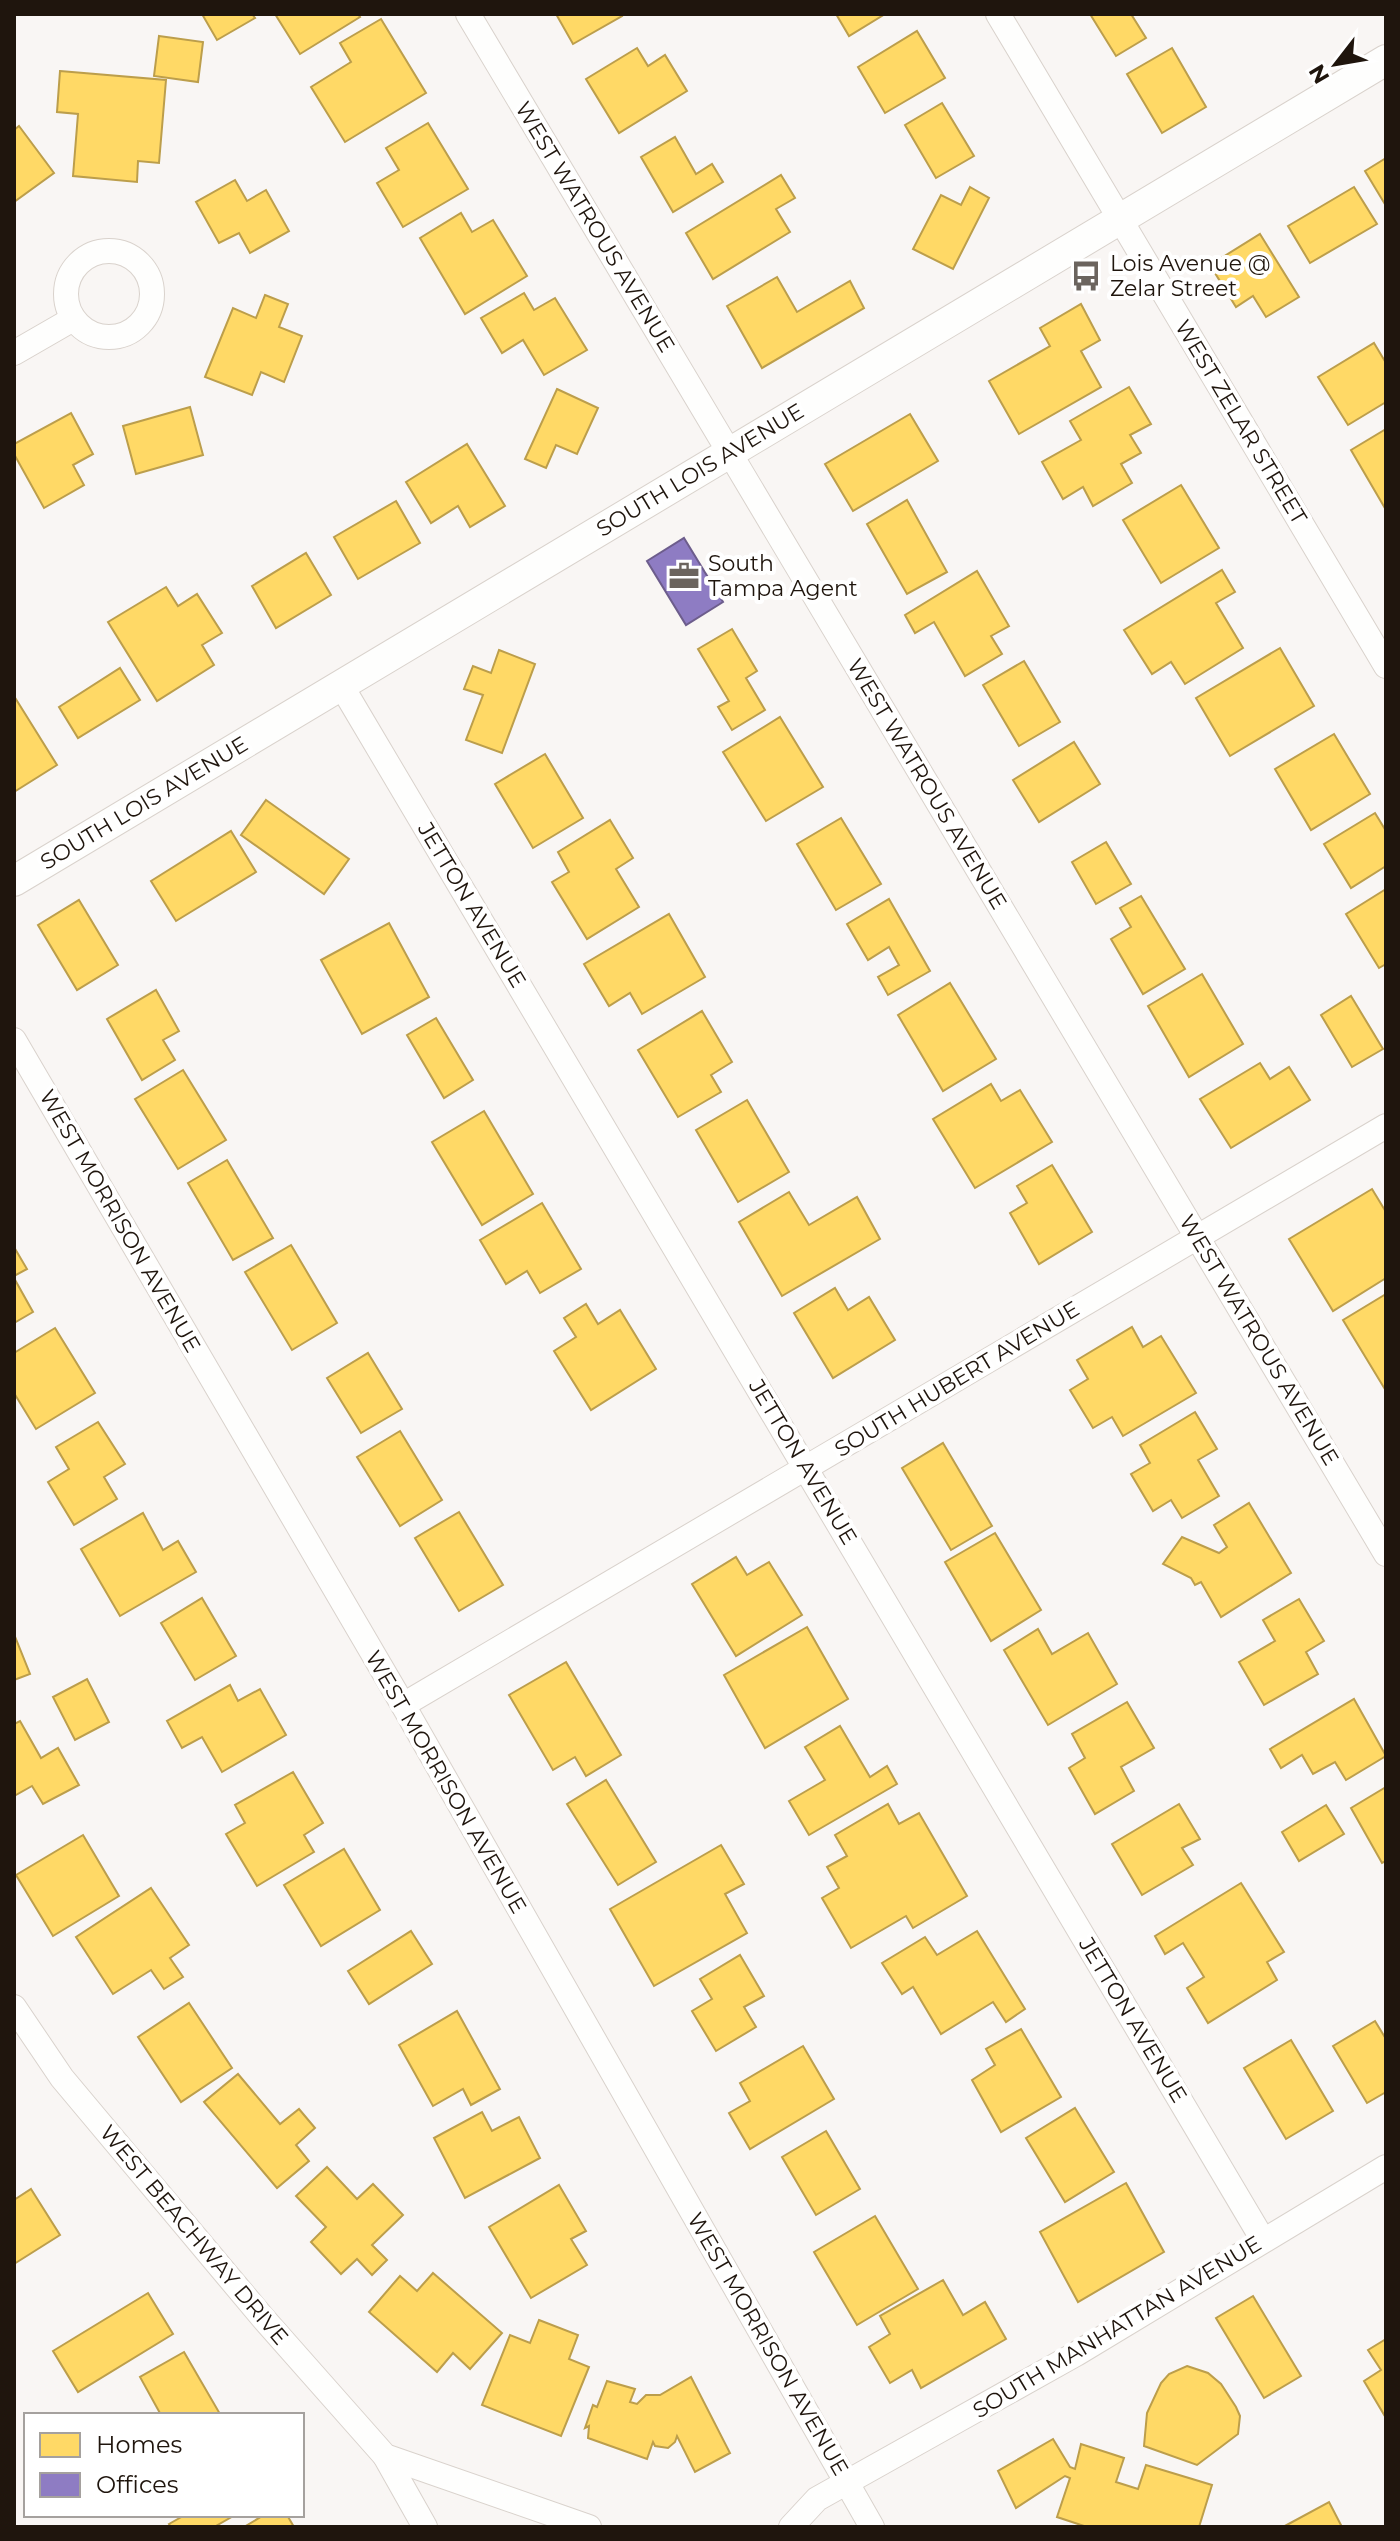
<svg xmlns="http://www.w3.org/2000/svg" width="1400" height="2541" font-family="Montserrat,sans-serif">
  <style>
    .homes { fill: #ffd966; stroke: #bc9e4b; stroke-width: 2 }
    .offices { fill: #8e7cc3; stroke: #6d5d8c; stroke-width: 2 }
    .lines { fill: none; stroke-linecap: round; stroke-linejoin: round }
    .minor-casing { stroke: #d9d2cc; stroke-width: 26 }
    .tertiary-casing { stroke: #d9d2cc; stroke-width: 32 }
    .minor { stroke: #fefefd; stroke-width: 24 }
    .tertiary { stroke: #fefefd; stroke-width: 30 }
    .labels { text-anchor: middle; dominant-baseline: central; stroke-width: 8; stroke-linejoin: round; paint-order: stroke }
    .street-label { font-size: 22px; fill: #1f150d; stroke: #fff }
    .poi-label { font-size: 22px; fill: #1f150d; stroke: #fff; text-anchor: start }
  </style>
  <rect width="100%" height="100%" fill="#f9f6f4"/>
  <g class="homes">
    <polygon points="202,14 252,14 255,18 217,40"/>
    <polygon points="275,14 358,14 360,17 300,54"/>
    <polygon points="556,14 621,14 622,16 573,44"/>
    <polygon points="836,14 885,14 849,36"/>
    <polygon points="1090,14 1131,14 1146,38 1116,56"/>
    <polygon points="381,19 426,93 345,142 311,87 351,62 340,43"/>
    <polygon points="917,31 945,78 885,113 858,67"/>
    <polygon points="159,36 203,42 198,82 154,76"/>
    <polygon points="637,48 648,66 665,55 687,91 619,133 586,79"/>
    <polygon points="1172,48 1206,107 1162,133 1127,74"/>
    <polygon points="60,71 166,80 159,163 138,161 137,182 73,176 78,114 57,112"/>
    <polygon points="942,103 974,156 936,178 905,125"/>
    <polygon points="428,123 468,189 403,227 377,183 399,170 386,148"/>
    <polygon points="19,126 54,173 14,202 14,130"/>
    <polygon points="675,137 696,174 712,164 723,182 673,212 641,157"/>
    <polygon points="1386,158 1386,206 1365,171"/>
    <polygon points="781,175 795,198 776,209 790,232 713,279 686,233"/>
    <polygon points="235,180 247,201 266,190 289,231 250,253 239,233 219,243 196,202"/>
    <polygon points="970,187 989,198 953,269 913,249 941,195 961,205"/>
    <polygon points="1354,187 1377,224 1310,263 1288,226"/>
    <polygon points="461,213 472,232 493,220 527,276 465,314 420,238"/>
    <polygon points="1260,234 1299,297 1266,317 1253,296 1236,307 1210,265"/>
    <polygon points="777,277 797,312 850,281 864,308 762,368 727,306"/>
    <polygon points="524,293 534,310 555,298 587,350 544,375 523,340 502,353 481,318"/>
    <polygon points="265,295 288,304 279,327 302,336 284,382 261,372 252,395 205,377 233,308 256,318"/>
    <polygon points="1081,304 1100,340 1081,351 1101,387 1019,434 989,381 1050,346 1040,328"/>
    <polygon points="1374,343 1386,363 1386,402 1348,425 1318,377"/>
    <polygon points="1129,387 1151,424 1130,435 1141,453 1121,464 1132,483 1093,506 1083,487 1063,499 1042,462 1081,440 1070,421"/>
    <polygon points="557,389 598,408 577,454 556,445 546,468 525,459"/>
    <polygon points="190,407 203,455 136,474 123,426"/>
    <polygon points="71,413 93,454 73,465 84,485 44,508 14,454 14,444"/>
    <polygon points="910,414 938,461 853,511 825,464"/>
    <polygon points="1386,429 1386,510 1351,450"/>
    <polygon points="467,444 505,506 470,527 458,506 431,523 406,482"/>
    <polygon points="1181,485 1219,548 1161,583 1123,520"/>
    <polygon points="907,500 947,572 907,594 867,524"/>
    <polygon points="396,501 420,543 358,579 334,537"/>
    <polygon points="306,553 331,595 276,628 252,586"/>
    <polygon points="1222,570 1235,592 1216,603 1243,648 1185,684 1171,662 1152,674 1124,630"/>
    <polygon points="977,571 1009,626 991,636 1002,654 965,676 934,622 915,633 905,615"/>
    <polygon points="166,587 178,606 197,594 222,633 202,645 214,665 157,701 108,622"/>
    <polygon points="732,629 757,671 746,678 765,710 732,730 718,707 729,701 698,649"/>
    <polygon points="1280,648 1314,706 1230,756 1196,698"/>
    <polygon points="499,650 535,664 502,753 466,740 483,695 464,689 473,666 491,673"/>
    <polygon points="1024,661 1060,722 1019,746 983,685"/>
    <polygon points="120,668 140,700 78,738 59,707"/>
    <polygon points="14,696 57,765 14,792"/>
    <polygon points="780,717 823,787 766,821 723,752"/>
    <polygon points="1334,734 1370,794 1311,830 1275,769"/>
    <polygon points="1074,742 1100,784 1039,822 1013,780"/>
    <polygon points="545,754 583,818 533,848 495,784"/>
    <polygon points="266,800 349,859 324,894 241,835"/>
    <polygon points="1375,813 1386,831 1386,866 1351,888 1324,844"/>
    <polygon points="841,818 881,884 836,910 797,844"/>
    <polygon points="610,820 633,858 616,869 639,907 587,939 552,882 569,872 558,852"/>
    <polygon points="231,831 256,872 176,921 151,881"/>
    <polygon points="1106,842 1131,884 1096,904 1072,862"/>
    <polygon points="1386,889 1386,964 1379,968 1346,914"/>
    <polygon points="1141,896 1185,969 1143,994 1111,939 1131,927 1120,908"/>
    <polygon points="889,899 930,971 888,995 878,977 899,965 889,947 868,960 847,924"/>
    <polygon points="79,900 118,965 77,990 38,925"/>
    <polygon points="669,914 705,977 642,1014 630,993 609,1006 584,964"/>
    <polygon points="389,923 429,997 362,1034 321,960"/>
    <polygon points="1202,974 1243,1044 1189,1077 1148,1006"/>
    <polygon points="950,983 996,1059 943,1091 898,1015"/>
    <polygon points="156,990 179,1031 163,1040 175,1060 142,1080 107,1019"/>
    <polygon points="1351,996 1383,1049 1352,1067 1321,1015"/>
    <polygon points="702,1011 732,1062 711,1075 721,1092 678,1117 638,1050"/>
    <polygon points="436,1018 473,1080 444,1098 407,1035"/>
    <polygon points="1260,1063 1270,1079 1289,1067 1310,1100 1231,1148 1200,1099"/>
    <polygon points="183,1070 226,1140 178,1169 135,1099"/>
    <polygon points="991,1084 1001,1101 1020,1090 1052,1142 975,1188 933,1119"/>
    <polygon points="747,1100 789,1172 738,1202 696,1130"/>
    <polygon points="484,1111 533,1194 482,1225 432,1142"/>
    <polygon points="227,1160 273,1238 233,1260 188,1183"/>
    <polygon points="1052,1165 1092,1232 1039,1264 1010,1213 1027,1203 1017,1186"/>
    <polygon points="1372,1189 1386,1212 1386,1278 1333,1311 1289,1239"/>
    <polygon points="789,1192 809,1225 857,1197 880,1239 782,1296 739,1222"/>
    <polygon points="542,1203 581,1269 540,1293 527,1271 506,1284 480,1240"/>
    <polygon points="291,1245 337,1323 292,1350 245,1272"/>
    <polygon points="14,1247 27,1269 14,1276"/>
    <polygon points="14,1278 33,1312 14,1323"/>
    <polygon points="835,1288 848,1310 869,1297 895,1340 833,1378 794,1313"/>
    <polygon points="1386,1294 1386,1391 1343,1320"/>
    <polygon points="586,1304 598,1324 620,1310 656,1369 591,1410 554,1351 576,1337 564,1318"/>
    <polygon points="1132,1327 1143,1347 1161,1336 1196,1393 1123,1436 1112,1417 1093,1428 1070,1390 1088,1379 1077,1360"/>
    <polygon points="55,1328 95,1393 36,1429 14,1393 14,1353"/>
    <polygon points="368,1353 402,1409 361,1433 327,1378"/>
    <polygon points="1195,1412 1217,1449 1198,1460 1219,1496 1182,1518 1171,1500 1153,1511 1131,1474 1150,1463 1140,1445"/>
    <polygon points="98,1422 125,1464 104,1477 117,1499 74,1525 48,1482 69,1469 56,1447"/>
    <polygon points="400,1431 442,1500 400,1526 357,1457"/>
    <polygon points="943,1443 992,1526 951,1550 902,1468"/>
    <polygon points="1249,1503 1291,1573 1221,1617 1201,1582 1195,1585 1191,1578 1163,1564 1182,1537 1219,1553 1227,1547 1214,1525"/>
    <polygon points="459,1512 503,1585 459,1611 415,1538"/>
    <polygon points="143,1513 163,1550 178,1541 196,1572 120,1616 81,1549"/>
    <polygon points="995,1533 1041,1610 991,1641 945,1562"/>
    <polygon points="736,1557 747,1575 769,1562 802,1615 736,1656 692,1584"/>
    <polygon points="202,1598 236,1656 195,1680 161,1623"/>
    <polygon points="1299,1599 1324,1641 1306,1652 1318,1674 1264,1705 1239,1662 1275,1641 1263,1620"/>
    <polygon points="807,1627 848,1699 765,1748 724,1675"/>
    <polygon points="1038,1629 1052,1654 1088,1633 1117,1684 1048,1725 1004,1650"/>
    <polygon points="14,1634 30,1674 14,1680"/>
    <polygon points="566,1662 621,1755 586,1776 575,1757 553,1770 509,1695"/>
    <polygon points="87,1679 109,1722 75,1740 53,1697"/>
    <polygon points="230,1685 238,1701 260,1689 286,1735 222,1772 202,1737 182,1748 167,1721"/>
    <polygon points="1354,1699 1386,1756 1346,1780 1335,1762 1313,1774 1302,1755 1281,1768 1270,1749"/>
    <polygon points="1127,1702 1154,1748 1121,1767 1134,1791 1095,1814 1069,1768 1085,1758 1072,1734"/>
    <polygon points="20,1721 41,1758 58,1748 79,1785 43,1804 32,1786 14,1796 14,1724"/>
    <polygon points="840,1726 870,1777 887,1766 897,1784 809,1835 789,1801 825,1780 805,1747"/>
    <polygon points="293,1772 323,1823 304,1835 314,1852 257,1886 226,1834 245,1823 235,1805"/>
    <polygon points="606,1780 656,1862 618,1885 567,1804"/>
    <polygon points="1386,1787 1386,1861 1382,1863 1351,1808"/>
    <polygon points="888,1804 899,1824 919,1813 967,1896 913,1928 906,1916 851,1948 822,1898 839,1888 827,1867 847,1856 835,1835"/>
    <polygon points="1179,1804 1200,1839 1182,1848 1193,1865 1142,1895 1112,1844"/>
    <polygon points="1326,1805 1344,1834 1299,1861 1282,1832"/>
    <polygon points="83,1835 119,1896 53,1936 16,1875"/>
    <polygon points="721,1845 744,1884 725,1894 747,1933 654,1986 610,1909"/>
    <polygon points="344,1849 380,1910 321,1946 284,1885"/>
    <polygon points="1241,1883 1284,1952 1267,1962 1277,1980 1208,2023 1187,1988 1204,1977 1183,1943 1165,1954 1155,1936"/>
    <polygon points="151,1888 189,1945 170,1958 183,1977 164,1989 151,1970 113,1994 76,1937"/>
    <polygon points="411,1931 432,1964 369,2004 348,1971"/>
    <polygon points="977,1931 1025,2009 1006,2022 993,2002 941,2034 913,1987 902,1994 882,1963 925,1937 937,1955"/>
    <polygon points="740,1955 764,1996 744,2007 756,2027 716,2051 692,2011 712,1999 700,1979"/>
    <polygon points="189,2003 232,2068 181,2102 138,2037"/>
    <polygon points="457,2011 500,2089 471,2105 463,2089 433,2106 399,2045"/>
    <polygon points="1375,2021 1386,2039 1386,2092 1367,2103 1333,2046"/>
    <polygon points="1021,2029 1061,2097 1001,2132 972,2080 995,2065 986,2049"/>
    <polygon points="1291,2040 1333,2111 1286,2139 1244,2068"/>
    <polygon points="803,2046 834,2099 750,2149 729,2113 750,2101 740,2083"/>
    <polygon points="238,2074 280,2124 299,2109 315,2128 296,2145 309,2161 277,2188 204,2102"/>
    <polygon points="1075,2108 1114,2172 1065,2202 1026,2138"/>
    <polygon points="482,2112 492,2131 519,2117 540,2158 465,2198 434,2138"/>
    <polygon points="826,2131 860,2189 816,2215 782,2157"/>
    <polygon points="327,2167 357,2199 373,2184 403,2215 372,2245 387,2260 372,2275 357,2259 341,2274 311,2242 326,2227 296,2196"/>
    <polygon points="1126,2183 1164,2252 1078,2302 1040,2232"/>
    <polygon points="559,2185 586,2231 571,2239 587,2265 531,2298 489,2227"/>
    <polygon points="31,2189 60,2235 14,2264 14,2200"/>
    <polygon points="875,2216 918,2289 857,2325 814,2252"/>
    <polygon points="433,2273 502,2333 470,2369 453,2353 437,2372 369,2312 400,2276 417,2291"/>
    <polygon points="943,2280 963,2315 985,2302 1006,2339 921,2388 912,2370 890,2383 869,2347 890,2334 880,2316"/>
    <polygon points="148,2293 173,2334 78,2392 53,2351"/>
    <polygon points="1253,2296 1301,2376 1264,2398 1216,2318"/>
    <polygon points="539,2320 578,2335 569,2359 589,2367 561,2436 482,2405 510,2335 530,2343"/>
    <polygon points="1386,2339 1386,2418 1364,2381 1381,2370 1368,2350"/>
    <polygon points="184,2352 220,2414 219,2415 161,2415 140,2377"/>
    <polygon points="1187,2366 1208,2373 1221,2384 1236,2407 1240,2416 1238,2434 1197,2465 1144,2446 1147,2413 1161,2383 1169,2374"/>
    <polygon points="691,2377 730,2453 695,2472 677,2436 675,2442 668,2448 655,2446 653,2442 647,2459 588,2438 589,2426 585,2428 593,2405 597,2407 607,2381 635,2389 630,2402 637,2404 646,2395 660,2395"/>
    <polygon points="1053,2439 1070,2467 1075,2469 1081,2444 1124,2458 1116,2482 1138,2489 1146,2465 1212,2485 1199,2527 1087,2527 1057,2517 1070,2478 1065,2476 1016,2508 998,2471"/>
    <polygon points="1329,2502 1342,2527 1283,2527"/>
    <polygon points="185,2515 235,2515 214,2527 171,2527 169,2524"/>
    <polygon points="264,2515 287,2515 294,2527 244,2527"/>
  </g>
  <polygon class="offices" points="684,538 723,602 686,625 647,561"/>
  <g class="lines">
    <g class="minor-casing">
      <g id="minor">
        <polyline points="468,14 1386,1554"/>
        <polyline points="998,14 1386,666"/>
        <circle cx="109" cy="294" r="43"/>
        <polyline points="14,353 73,319"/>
        <polyline points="341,685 1263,2240"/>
        <polyline points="14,1040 403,1705 872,2527"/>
        <polyline points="403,1705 1386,1126"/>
        <polyline points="14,2007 62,2078 263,2318 385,2456 589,2527"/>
        <polyline points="385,2456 425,2527"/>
        <polyline points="791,2527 817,2499 1076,2354 1386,2167"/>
      </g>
    </g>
    <g class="tertiary-casing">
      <polyline id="tertiary" points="14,881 1386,60"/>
    </g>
    <use href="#minor" class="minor"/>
    <use href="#tertiary" class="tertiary"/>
  </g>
  <defs>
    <g id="bus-bare" transform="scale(2.4)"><path d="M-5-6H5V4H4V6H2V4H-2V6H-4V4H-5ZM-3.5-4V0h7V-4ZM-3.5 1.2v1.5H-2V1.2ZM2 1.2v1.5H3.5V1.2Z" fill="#6b645e" stroke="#fff" stroke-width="2.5" paint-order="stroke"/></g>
    <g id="office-bare" transform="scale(2.4)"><path d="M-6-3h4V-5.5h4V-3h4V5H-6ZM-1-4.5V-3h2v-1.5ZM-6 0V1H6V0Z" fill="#6b645e" stroke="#fff" stroke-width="2.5" paint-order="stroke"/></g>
  </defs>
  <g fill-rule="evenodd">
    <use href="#bus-bare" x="1086" y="276"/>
    <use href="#office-bare" x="684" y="576"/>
  </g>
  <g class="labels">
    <g class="street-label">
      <text transform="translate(595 227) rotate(59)">WEST WATROUS AVENUE</text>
      <text transform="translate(1241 422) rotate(59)">WEST ZELAR STREET</text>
      <text transform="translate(700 470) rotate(-31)">SOUTH LOIS AVENUE</text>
      <text transform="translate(927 784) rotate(59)">WEST WATROUS AVENUE</text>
      <text transform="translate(144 803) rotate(-31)">SOUTH LOIS AVENUE</text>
      <text transform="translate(472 905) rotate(59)">JETTON AVENUE</text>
      <text transform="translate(120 1221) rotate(60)">WEST MORRISON AVENUE</text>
      <text transform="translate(1259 1340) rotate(59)">WEST WATROUS AVENUE</text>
      <text transform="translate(957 1379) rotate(-31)">SOUTH HUBERT AVENUE</text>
      <text transform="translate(803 1462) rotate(59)">JETTON AVENUE</text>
      <text transform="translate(446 1782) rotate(60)">WEST MORRISON AVENUE</text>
      <text transform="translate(1133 2020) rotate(59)">JETTON AVENUE</text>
      <text transform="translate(194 2235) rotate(50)">WEST BEACHWAY DRIVE</text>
      <text transform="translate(1117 2327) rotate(-31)">SOUTH MANHATTAN AVENUE</text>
      <text transform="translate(768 2344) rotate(60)">WEST MORRISON AVENUE</text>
    </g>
    <g class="poi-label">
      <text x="1110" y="263">Lois Avenue @<tspan x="1110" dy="25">Zelar Street</tspan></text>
      <text x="708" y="563">South<tspan x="708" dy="25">Tampa Agent</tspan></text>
    </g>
  </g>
  <rect width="1400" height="2541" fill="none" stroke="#1f150d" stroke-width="32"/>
  <rect x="24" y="2413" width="280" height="104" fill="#ffffff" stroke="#a5a19e" stroke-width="2"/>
  <rect x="40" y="2433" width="40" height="24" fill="#ffd966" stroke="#a5a19e" stroke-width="2"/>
  <text x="96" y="2453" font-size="24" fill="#1f150d">Homes</text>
  <rect x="40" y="2473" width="40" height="24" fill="#8e7cc3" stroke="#a5a19e" stroke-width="2"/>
  <text x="96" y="2493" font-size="24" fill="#1f150d">Offices</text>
  <g transform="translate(1336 64) rotate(239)" stroke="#ffffff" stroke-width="6" paint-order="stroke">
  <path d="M0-6L14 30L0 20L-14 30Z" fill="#1f150d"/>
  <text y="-12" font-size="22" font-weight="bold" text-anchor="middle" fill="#1f150d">N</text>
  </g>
</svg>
